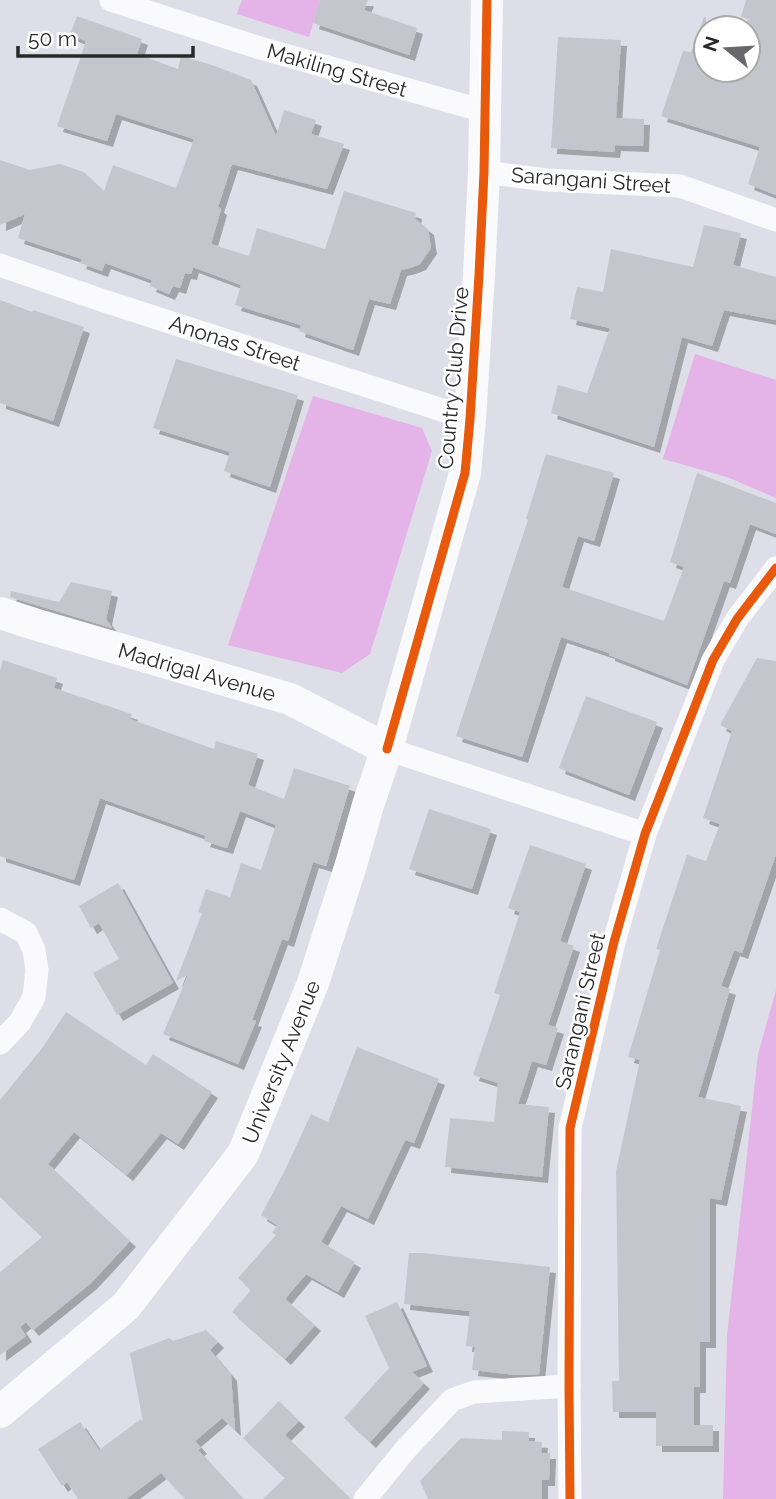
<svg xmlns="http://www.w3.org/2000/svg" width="776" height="1499" font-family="Raleway,sans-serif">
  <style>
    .green { fill: #e4b3e7 }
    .building { fill: #c5c6cd; filter: url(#shadow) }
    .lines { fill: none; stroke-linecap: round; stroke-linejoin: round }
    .street { stroke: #fafafc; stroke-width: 23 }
    .secondary { stroke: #fafafc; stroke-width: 32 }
    .cycleway-casing { stroke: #fff; stroke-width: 13 }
    .cycleway { stroke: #e8590c; stroke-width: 9 }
    .labels { text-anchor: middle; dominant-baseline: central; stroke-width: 5; stroke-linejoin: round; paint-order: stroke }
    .street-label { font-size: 21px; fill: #292929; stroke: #fff }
  </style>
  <defs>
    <filter id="shadow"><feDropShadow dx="6" dy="6" stdDeviation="0" flood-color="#0004"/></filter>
  </defs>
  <rect width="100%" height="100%" fill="#dedee8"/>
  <g class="green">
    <polygon points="242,0 320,0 309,37 237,14"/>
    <polygon points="695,354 776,380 776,498 727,477 663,459"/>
    <polygon points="313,396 422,428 432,451 370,654 342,673 228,645"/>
    <polygon points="776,990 776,1499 723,1499 727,1336 758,1054"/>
  </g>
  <g class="building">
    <polygon points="320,0 368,0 364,10 417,28 409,55 313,23"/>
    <polygon points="746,0 776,0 776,195 748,184 760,147 661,116 683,51 691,52 704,17 706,17 706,70 748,70 748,19 741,17"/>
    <polygon points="77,16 142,39 137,54 178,69 181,56 215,66 251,80 276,136 284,110 316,120 311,134 344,144 327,189 232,164 218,207 221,209 211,244 249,256 257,228 325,249 344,191 416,213 415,219 428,229 431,248 420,264 410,268 401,270 390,304 369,299 353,350 299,331 301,325 235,305 241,285 193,267 191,274 185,273 180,288 173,286 169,294 150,286 152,280 105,263 102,271 80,263 82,259 18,238 25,214 0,225 0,160 30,170 60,164 84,172 104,191 113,165 176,188 194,139 116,114 107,141 57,126 86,41 70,35"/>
    <polygon points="558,37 621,40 616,118 644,119 643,146 615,145 614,152 551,148"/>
    <polygon points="704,225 741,233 733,265 776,277 776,320 724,310 712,346 682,337 654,447 551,413 558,385 587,393 610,328 570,319 577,287 603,292 611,249 693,267"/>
    <polygon points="0,300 32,312 33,310 84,327 53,421 0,403"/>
    <polygon points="176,359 298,395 270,487 224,471 230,452 153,428"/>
    <polygon points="546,454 614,473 594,541 578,536 562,587 664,621 684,567 670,562 697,473 776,503 776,534 750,524 730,583 724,581 687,685 609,655 609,653 561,637 522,757 456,736 528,520 526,519"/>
    <polygon points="71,582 112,591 106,619 112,628 10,597 11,591 59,602"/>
    <polygon points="757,658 776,661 776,854 742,953 734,950 721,986 730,989 698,1097 741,1106 721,1200 710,1198 710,1342 700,1342 700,1387 694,1387 694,1425 713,1425 713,1446 656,1446 656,1412 613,1412 612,1381 619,1381 616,1171 640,1060 628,1057 660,950 656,949 687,855 706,861 720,824 703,818 732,731 720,725"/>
    <polygon points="3,660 57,678 54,688 132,714 130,719 214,749 216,741 258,754 248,785 284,799 294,768 350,786 326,866 313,862 288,941 282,939 252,1020 256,1021 238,1064 163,1034 188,975 176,981 202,913 198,912 206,889 230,897 241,863 261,870 276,825 240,811 227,848 204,841 206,836 100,798 74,880 0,856 0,671"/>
    <polygon points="586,696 657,722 629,795 559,768"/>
    <polygon points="429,809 491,829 472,889 409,869"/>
    <polygon points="530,845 586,864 560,941 574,946 548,1025 558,1028 546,1065 532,1061 518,1104 549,1107 542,1177 445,1167 450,1118 494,1122 498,1083 473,1075 500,995 494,993 520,912 508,908"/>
    <polygon points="118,883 173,983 117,1015 93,973 119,959 99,923 91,928 79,906"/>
    <polygon points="66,1012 146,1065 153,1054 212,1092 178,1144 161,1133 127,1175 74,1132 48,1164 130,1241 91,1283 33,1330 26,1322 20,1327 26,1336 0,1355 0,1272 42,1237 0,1197 0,1100 43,1047"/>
    <polygon points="357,1047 439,1079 414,1143 405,1140 368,1219 341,1206 321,1242 355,1262 338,1292 306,1274 285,1299 315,1325 285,1359 232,1312 251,1290 238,1278 276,1235 272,1233 277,1225 261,1215 285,1170 311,1114 328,1122"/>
    <polygon points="409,1253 423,1253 550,1267 539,1374 517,1375 472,1370 475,1347 466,1346 470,1311 404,1304"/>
    <polygon points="397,1302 427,1366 412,1372 424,1383 370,1442 344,1418 389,1368 365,1316"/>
    <polygon points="206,1330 218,1342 210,1350 231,1375 235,1430 222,1418 195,1441 201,1448 198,1450 243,1499 185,1499 161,1473 126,1499 78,1499 67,1482 62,1486 38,1449 80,1422 99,1450 141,1419 143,1422 130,1353 169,1338 173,1341"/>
    <polygon points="279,1401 299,1421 285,1435 351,1499 263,1499 285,1478 243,1438"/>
    <polygon points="502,1431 529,1432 529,1441 542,1442 541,1453 550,1453 549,1480 542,1480 542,1499 428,1499 420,1481 461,1438 502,1440"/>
  </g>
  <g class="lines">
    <g class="street">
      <polyline points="111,0 260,48 484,111"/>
      <polyline points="484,172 547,180 680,186 776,220"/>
      <polyline points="0,265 104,301 470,419"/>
      <polyline points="387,749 645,834"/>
      <polyline points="0,919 26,933 34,950 37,970 34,997 20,1022 0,1043"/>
      <polyline points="365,1499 406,1449 452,1400 474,1392 569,1386"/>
      <polyline points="570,1499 569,1386 570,1128 614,942 645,834 713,660 737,619 776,568"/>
    </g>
    <g class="secondary">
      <polyline points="0,613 34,624 290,699 387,749"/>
      <polyline points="0,1412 126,1306 243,1154 313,983 351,865 368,805 387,749 465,473 470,419 479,275 484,172 487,0"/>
    </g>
    <g class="cycleway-casing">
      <g id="cycleway">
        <polyline points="387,749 465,473 470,419 479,275 484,172 487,0"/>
        <polyline points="570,1499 569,1386 570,1128 614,942 645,834 713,660 737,619 776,568"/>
      </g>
    </g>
    <use href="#cycleway" class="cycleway"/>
  </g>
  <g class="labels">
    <g class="street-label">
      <text transform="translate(337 70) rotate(16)">Makiling Street</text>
      <text transform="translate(591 180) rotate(4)">Sarangani Street</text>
      <text transform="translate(235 343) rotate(18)">Anonas Street</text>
      <text transform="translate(453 378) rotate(-85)">Country Club Drive</text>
      <text transform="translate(197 672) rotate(16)">Madrigal Avenue</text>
      <text transform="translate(580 1011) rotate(-77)">Sarangani Street</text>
      <text transform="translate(281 1062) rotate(-68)">University Avenue</text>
    </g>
  </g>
  <g transform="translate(727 49) rotate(288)"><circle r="33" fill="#ffffff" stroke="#a9a9a9" stroke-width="2"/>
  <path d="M0-5L12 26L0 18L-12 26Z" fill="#68686c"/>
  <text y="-10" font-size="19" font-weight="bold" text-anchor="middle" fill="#292929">N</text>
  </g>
  <path d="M18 46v10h175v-10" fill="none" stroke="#292929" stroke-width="3.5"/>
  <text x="28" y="46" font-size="21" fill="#292929" stroke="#ffffff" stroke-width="5" paint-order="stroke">50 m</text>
</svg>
